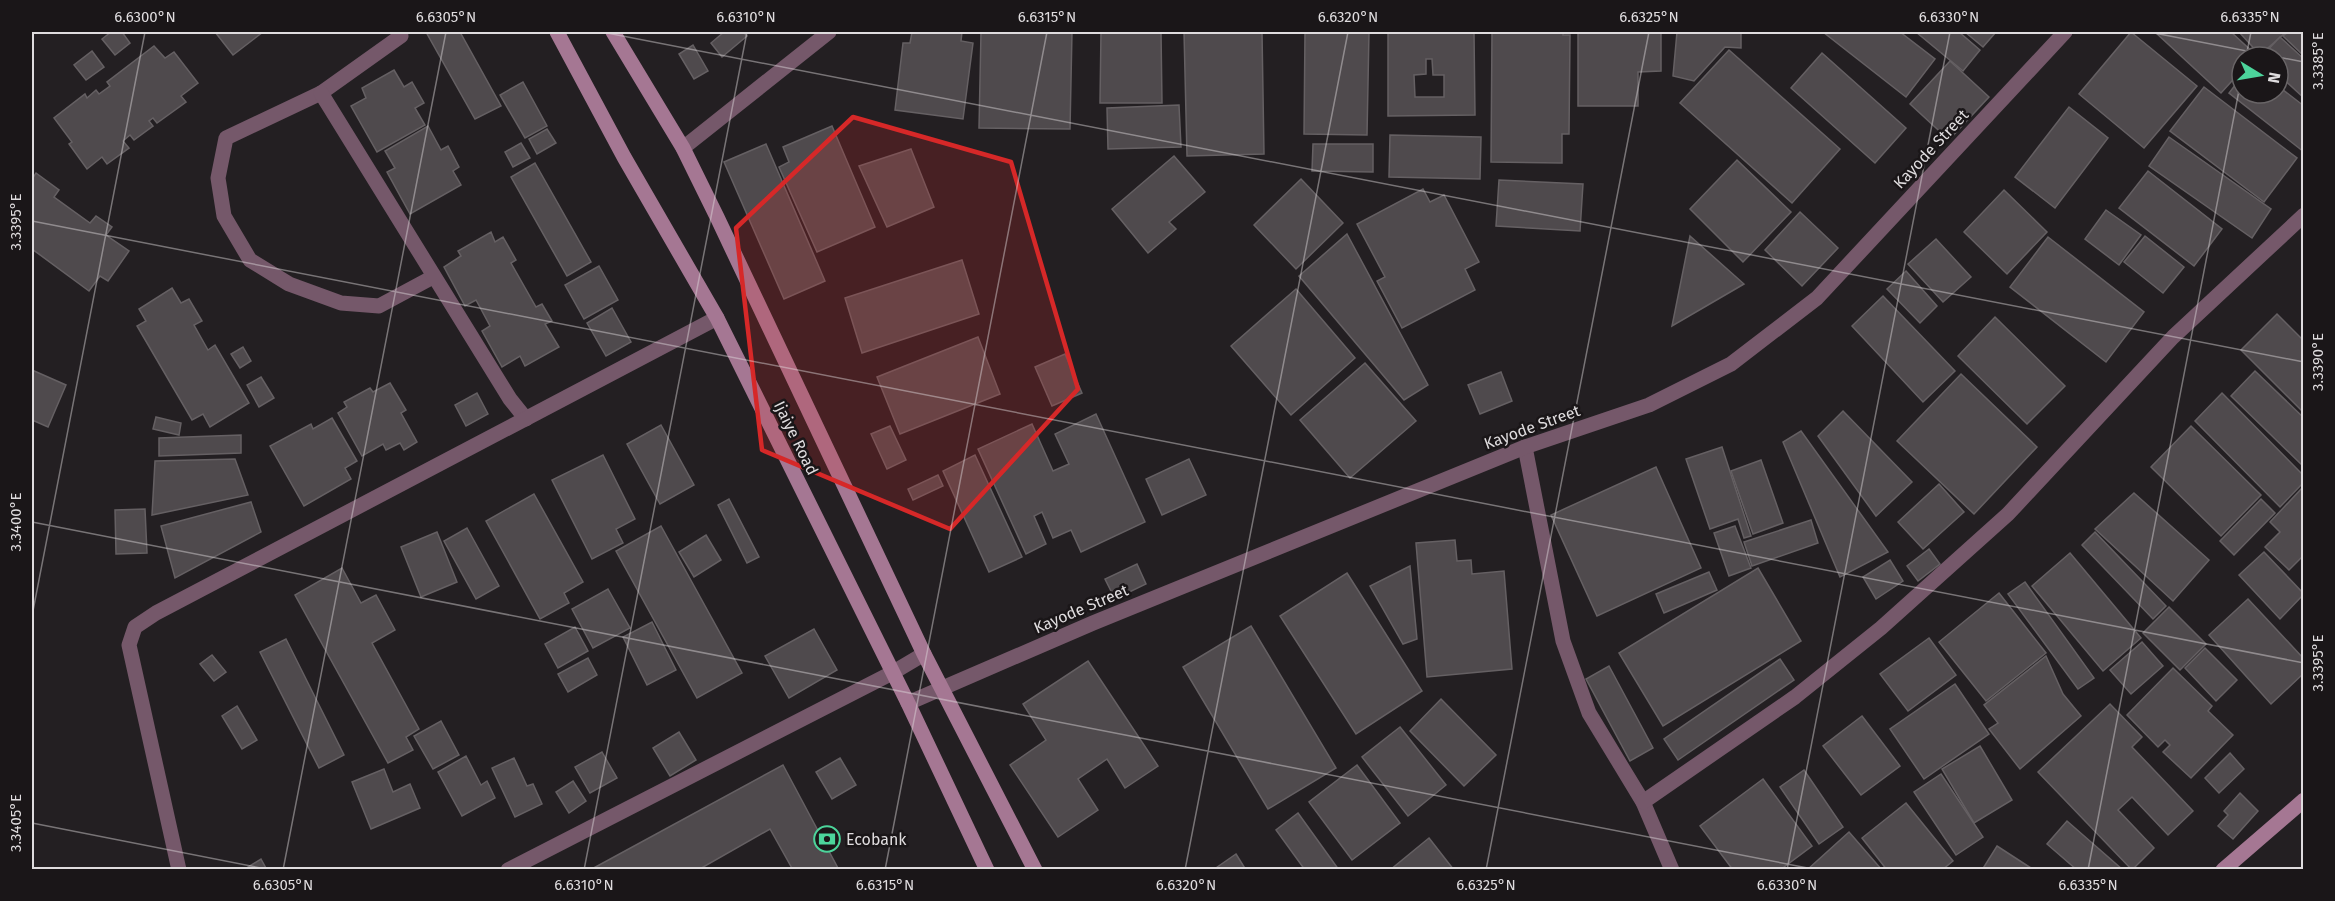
<svg xmlns="http://www.w3.org/2000/svg" width="2335" height="901" font-family="'Fira Sans',sans-serif">
  <style>
    .building { fill: #4f4a4d; stroke: #656063; stroke-width: 1.5; fill-rule: evenodd }
    .lines { fill: none; stroke-linecap: round; stroke-linejoin: round }
    .street { stroke: #75586a; stroke-width: 15 }
    .secondary { stroke: #a57793; stroke-width: 15 }
    .marked { fill: #d62828; fill-opacity: 0.2; stroke: #d62828; stroke-width: 4.5; stroke-linejoin: round }
    .ticks { fill: none; stroke: #dfdcde; stroke-width: 1.5; stroke-opacity: 0.45 }
    .labels { text-anchor: middle; dominant-baseline: central; stroke-width: 5; stroke-linejoin: round; paint-order: stroke }
    .street-label { font-size: 16px; fill: #dfdcde; stroke: #1a1618 }
    .poi-label { font-size: 16px; fill: #dfdcde; stroke: #1a1618; text-anchor: start }
    .neatline { fill: none; stroke: #dfdcde; stroke-width: 2 }
    .ticks-label { font-size: 15px; text-anchor: middle; fill: #dfdcde }
  </style>
  <rect width="100%" height="100%" fill="#231f22"/>
  <g class="building">
    <polygon points="111,32 122,32 130,43 115,55 102,39"/>
    <polygon points="215,32 263,32 233,55"/>
    <polygon points="426,32 460,32 501,106 475,119"/>
    <polygon points="724,32 743,32 747,36 722,57 711,43"/>
    <polygon points="912,32 962,32 961,41 973,43 963,119 895,110 903,43 910,43"/>
    <polygon points="981,32 1072,32 1070,129 979,128"/>
    <polygon points="1101,32 1161,32 1162,103 1100,103"/>
    <polygon points="1184,32 1262,32 1264,154 1187,156"/>
    <polygon points="1305,32 1369,32 1367,135 1304,134"/>
    <path d="M1388,32H1474L1475,115L1388,116ZM1426,59H1432L1433,75H1444V97H1415L1414,75L1426,74Z"/>
    <polygon points="1492,32 1563,32 1563,35 1570,35 1569,134 1562,134 1562,163 1491,162"/>
    <polygon points="1578,32 1661,32 1661,71 1638,72 1638,106 1578,106"/>
    <polygon points="1677,32 1741,32 1741,48 1725,47 1694,81 1673,76"/>
    <polygon points="1823,32 1900,32 1935,59 1906,97"/>
    <polygon points="1916,32 1959,32 1980,50 1963,71"/>
    <polygon points="1965,32 1996,32 1983,47"/>
    <polygon points="2131,32 2197,86 2144,148 2079,94"/>
    <polygon points="2155,32 2231,32 2256,55 2254,57 2242,57 2242,70 2221,93"/>
    <polygon points="2239,32 2286,32 2260,55"/>
    <polygon points="2288,32 2304,32 2304,56 2283,36"/>
    <polygon points="2280,37 2304,59 2304,98 2279,75 2278,76 2278,57 2261,57"/>
    <polygon points="693,45 708,71 694,79 679,54"/>
    <polygon points="154,46 165,58 174,52 198,83 181,96 186,102 157,123 153,118 149,121 153,126 134,140 130,135 123,141 129,148 107,164 102,157 87,169 69,144 72,142 54,118 85,94 87,98 96,90 99,94 110,86 107,82"/>
    <polygon points="1729,50 1840,149 1792,203 1680,103"/>
    <polygon points="92,51 104,67 86,80 74,65"/>
    <polygon points="1822,53 1906,128 1875,163 1791,88"/>
    <polygon points="1950,61 1989,97 1949,140 1910,104"/>
    <polygon points="394,70 404,87 412,82 424,103 415,108 425,125 377,152 351,106 366,98 362,88"/>
    <polygon points="2242,76 2242,93 2278,93 2278,86 2304,106 2304,152 2229,93"/>
    <polygon points="523,82 547,126 525,138 500,95"/>
    <polygon points="2204,87 2297,158 2264,202 2170,131"/>
    <polygon points="1179,105 1181,147 1108,149 1107,108"/>
    <polygon points="2069,107 2108,138 2055,208 2015,177"/>
    <polygon points="428,126 441,150 448,146 459,167 453,171 461,185 410,214 387,172 395,168 385,151"/>
    <polygon points="832,126 875,227 817,252 779,167 789,162 783,147"/>
    <polygon points="547,129 556,143 537,154 529,139"/>
    <polygon points="1390,135 1481,137 1480,179 1389,177"/>
    <polygon points="2169,137 2271,209 2252,238 2149,166"/>
    <polygon points="521,143 530,158 513,167 505,152"/>
    <polygon points="766,144 825,281 784,299 724,162"/>
    <polygon points="1313,144 1373,144 1373,172 1312,171"/>
    <polygon points="911,149 934,207 887,227 859,166"/>
    <polygon points="1174,156 1205,192 1169,222 1176,229 1148,253 1112,209"/>
    <polygon points="1737,160 1791,212 1743,262 1690,209"/>
    <polygon points="535,163 591,262 567,276 511,177"/>
    <polygon points="2148,171 2222,229 2194,266 2119,208"/>
    <polygon points="36,173 59,190 54,197 90,223 96,216 112,227 106,235 129,251 108,281 100,276 89,291 32,249 32,179"/>
    <polygon points="1301,179 1343,223 1296,269 1254,225"/>
    <polygon points="1499,180 1583,184 1580,231 1496,226"/>
    <polygon points="1423,189 1430,202 1444,195 1479,262 1465,269 1475,290 1402,328 1377,281 1385,277 1357,224"/>
    <polygon points="2004,190 2047,232 2007,274 1964,232"/>
    <polygon points="2106,210 2141,235 2119,265 2085,239"/>
    <polygon points="1800,212 1838,248 1802,286 1765,250"/>
    <polygon points="491,232 495,242 503,237 516,260 511,263 536,307 542,304 552,321 545,324 559,347 525,366 520,356 502,367 482,331 490,326 476,300 465,306 444,267 461,256 458,251"/>
    <polygon points="1347,234 1428,385 1404,400 1299,276"/>
    <polygon points="1690,236 1744,284 1672,326"/>
    <polygon points="2145,236 2184,267 2163,293 2124,262"/>
    <polygon points="2048,237 2144,312 2106,362 2010,287"/>
    <polygon points="1936,239 1971,277 1943,302 1908,264"/>
    <polygon points="962,260 979,314 862,353 845,298"/>
    <polygon points="599,266 618,300 584,319 565,285"/>
    <polygon points="1906,271 1937,306 1920,323 1887,289"/>
    <polygon points="172,288 181,303 189,299 202,321 194,325 208,350 215,345 249,403 210,427 203,414 192,420 137,326 146,321 139,309"/>
    <polygon points="1296,289 1355,358 1291,415 1231,346"/>
    <polygon points="1883,296 1955,371 1923,402 1852,326"/>
    <polygon points="612,308 631,342 606,356 587,323"/>
    <polygon points="2277,314 2304,341 2304,413 2241,350"/>
    <polygon points="1995,317 2065,386 2027,424 1958,356"/>
    <polygon points="978,337 1000,394 900,434 877,377"/>
    <polygon points="243,347 251,361 240,368 231,354"/>
    <polygon points="1065,354 1082,393 1052,406 1035,367"/>
    <polygon points="1365,363 1416,421 1350,478 1300,420"/>
    <polygon points="32,370 66,385 48,427 32,420"/>
    <polygon points="2255,371 2304,418 2304,467 2231,396"/>
    <polygon points="1501,372 1512,401 1480,414 1468,385"/>
    <polygon points="1961,374 2037,447 1974,514 1897,441"/>
    <polygon points="261,377 274,398 259,407 247,385"/>
    <polygon points="390,383 406,410 401,413 417,442 404,450 400,443 386,450 383,444 362,456 338,413 347,407 344,402 370,388 373,392"/>
    <polygon points="477,393 488,414 466,426 455,405"/>
    <polygon points="2222,393 2304,476 2304,482 2280,507 2195,421"/>
    <polygon points="1843,411 1912,482 1876,516 1818,436"/>
    <polygon points="1096,414 1145,522 1081,552 1071,530 1053,538 1042,512 1034,516 1046,544 1026,554 978,449 1032,424 1053,471 1069,464 1055,434"/>
    <polygon points="156,417 181,423 179,435 153,429"/>
    <polygon points="332,418 357,461 345,468 351,479 304,506 270,446 311,424 313,429"/>
    <polygon points="661,425 694,485 660,504 627,444"/>
    <polygon points="890,426 906,460 887,469 871,434"/>
    <polygon points="2191,426 2261,495 2221,536 2151,467"/>
    <polygon points="1801,431 1888,552 1840,577 1783,442"/>
    <polygon points="241,435 241,453 159,456 159,438"/>
    <polygon points="1722,447 1751,536 1744,538 1738,519 1710,529 1686,459"/>
    <polygon points="603,455 635,519 616,529 623,543 592,559 552,480"/>
    <polygon points="975,455 1022,557 989,572 943,471"/>
    <polygon points="235,459 248,495 152,515 155,461"/>
    <polygon points="1189,459 1206,495 1162,515 1146,479"/>
    <polygon points="1761,460 1783,523 1753,534 1731,471"/>
    <polygon points="1656,467 1701,568 1597,616 1551,515"/>
    <polygon points="938,475 943,486 913,500 908,489"/>
    <polygon points="1939,484 1964,512 1923,549 1898,522"/>
    <polygon points="2304,486 2304,555 2289,570 2265,547 2280,532 2270,522"/>
    <polygon points="2134,493 2209,560 2173,601 2095,529"/>
    <polygon points="534,494 583,582 564,593 569,603 540,619 486,521"/>
    <polygon points="729,499 759,557 747,563 718,505"/>
    <polygon points="2261,499 2275,513 2234,555 2220,541"/>
    <polygon points="251,502 261,532 175,578 161,526"/>
    <polygon points="145,509 147,553 116,554 115,510"/>
    <polygon points="1811,520 1818,543 1752,566 1744,542"/>
    <polygon points="661,526 742,673 697,698 616,551"/>
    <polygon points="1735,526 1751,568 1729,576 1714,533"/>
    <polygon points="467,528 499,586 476,599 444,541"/>
    <polygon points="437,532 457,582 421,597 401,547"/>
    <polygon points="2095,532 2166,606 2153,619 2082,545"/>
    <polygon points="706,535 721,560 694,577 679,552"/>
    <polygon points="1455,540 1457,561 1471,560 1472,574 1504,571 1512,669 1427,677 1416,543"/>
    <polygon points="1929,549 1940,564 1918,581 1907,566"/>
    <polygon points="2264,552 2304,594 2280,619 2239,575"/>
    <polygon points="2070,553 2141,638 2103,671 2032,586"/>
    <polygon points="1890,560 1903,581 1876,599 1863,577"/>
    <polygon points="1137,564 1146,584 1115,599 1105,579"/>
    <polygon points="1410,566 1417,639 1403,644 1370,586"/>
    <polygon points="342,568 361,603 376,595 395,630 372,643 419,729 406,737 413,750 388,763 295,595"/>
    <polygon points="1758,568 1801,641 1663,726 1619,653"/>
    <polygon points="1709,572 1717,590 1664,613 1656,594"/>
    <polygon points="1347,573 1422,691 1356,734 1280,616"/>
    <polygon points="2025,582 2094,678 2078,689 2008,594"/>
    <polygon points="608,589 630,628 593,648 572,609"/>
    <polygon points="1999,593 2046,653 1986,701 1939,642"/>
    <polygon points="2248,599 2304,659 2304,673 2271,704 2209,635"/>
    <polygon points="2169,607 2206,644 2180,670 2143,633"/>
    <polygon points="652,622 676,670 647,685 623,637"/>
    <polygon points="1251,626 1336,768 1268,809 1183,667"/>
    <polygon points="575,627 588,651 558,668 545,644"/>
    <polygon points="814,629 837,670 789,698 765,656"/>
    <polygon points="1929,638 1956,675 1908,711 1880,674"/>
    <polygon points="286,639 344,755 319,768 260,652"/>
    <polygon points="2142,642 2163,666 2131,694 2110,670"/>
    <polygon points="2205,648 2237,680 2216,701 2185,668"/>
    <polygon points="212,655 226,672 214,681 200,664"/>
    <polygon points="2046,656 2063,694 2081,716 2020,769 1989,729 1998,723 1984,705"/>
    <polygon points="588,658 597,675 568,692 558,674"/>
    <polygon points="1780,659 1794,680 1678,760 1664,739"/>
    <polygon points="1088,661 1158,766 1125,788 1107,759 1078,779 1098,810 1058,837 1010,765 1046,740 1023,704"/>
    <polygon points="1609,666 1653,748 1630,761 1586,679"/>
    <polygon points="2173,668 2212,706 2208,711 2233,735 2191,778 2163,752 2170,745 2165,740 2158,747 2127,715"/>
    <polygon points="1955,684 1989,734 1924,779 1890,729"/>
    <polygon points="1441,699 1496,755 1464,786 1410,731"/>
    <polygon points="2110,704 2142,737 2132,747 2193,811 2168,835 2132,797 2118,810 2154,848 2132,870 2038,772"/>
    <polygon points="237,706 257,740 242,749 222,716"/>
    <polygon points="1862,716 1900,766 1861,795 1823,746"/>
    <polygon points="441,721 459,755 433,769 414,736"/>
    <polygon points="1400,727 1446,785 1408,816 1362,757"/>
    <polygon points="679,732 696,760 670,776 653,748"/>
    <polygon points="1980,746 2012,800 1974,823 1942,769"/>
    <polygon points="602,752 617,778 590,793 575,767"/>
    <polygon points="2230,753 2244,769 2219,793 2205,778"/>
    <polygon points="466,756 481,785 487,781 495,798 462,816 438,772"/>
    <polygon points="514,758 527,786 533,784 542,804 515,817 492,768"/>
    <polygon points="840,758 856,785 832,799 816,772"/>
    <polygon points="783,765 839,870 793,870 770,829 698,870 590,870"/>
    <polygon points="1357,765 1400,823 1352,860 1309,802"/>
    <polygon points="384,769 393,792 410,784 420,808 371,829 352,782"/>
    <polygon points="1804,770 1843,827 1819,844 1780,787"/>
    <polygon points="1941,774 1983,837 1956,855 1914,792"/>
    <polygon points="1763,779 1812,846 1780,870 1733,870 1700,826"/>
    <polygon points="573,781 586,801 569,813 556,792"/>
    <polygon points="2240,793 2258,811 2233,839 2218,826 2228,815 2224,811"/>
    <polygon points="1906,803 1953,861 1942,870 1887,870 1862,838"/>
    <polygon points="1298,813 1339,870 1305,870 1276,830"/>
    <polygon points="2067,821 2123,870 2077,870 2047,844"/>
    <polygon points="1849,832 1882,870 1807,870"/>
    <polygon points="1429,838 1454,870 1390,870"/>
    <polygon points="1997,846 2034,870 1982,870"/>
    <polygon points="1236,854 1246,870 1213,870"/>
    <polygon points="261,859 267,870 243,870"/>
  </g>
  <g class="lines">
    <g class="street">
      <polyline points="401,36 321,93 226,138 218,178 224,216 250,260 289,284 341,303 379,306 433,277"/>
      <polyline points="321,93 510,399 526,419"/>
      <polyline points="683,148 829,32"/>
      <polyline points="1525,447 1563,641 1589,713 1643,802 1672,870"/>
      <polyline points="908,703 1093,623 1525,447 1649,405 1731,364 1817,298 2065,32"/>
      <polyline points="1643,802 1795,697 1881,628 2008,514 2173,337 2304,215"/>
      <polyline points="179,870 129,645 135,627 156,613 717,318"/>
      <polyline points="508,870 892,673 924,654"/>
    </g>
    <g class="secondary">
      <polyline points="557,32 624,157 717,318 908,703 987,870"/>
      <polyline points="613,32 683,148 717,217 924,654 1035,870"/>
      <polyline points="2223,870 2304,800"/>
    </g>
  </g>
  <path class="marked" d="M853,117L1011,162L1078,389L950,529L762,450L736,228Z"/>
  <path class="ticks" d="M602,32L2304,362M2149,32L2304,62M2246,57L2251,32M32,221L2304,663M32,522L1818,870M32,616L145,32M32,823L271,870M283,870L446,32M584,870L747,32M885,870L1047,32M1185,870L1348,32M1486,870L1649,32M1787,870L1950,32M2088,870L2242,75"/>
  <defs>
    <g id="bank-ring" transform="scale(1.35)"><circle r="9.5" fill="#1a1618" stroke="#4cd49b" stroke-width="1.5"/><path d="M-6-4H6V4H-6ZM0-2.3a2.3 2.3 0 1 0 0 4.6a2.3 2.3 0 1 0 0-4.6Z" fill="#4cd49b"/></g>
  </defs>
  <g fill-rule="evenodd">
    <use href="#bank-ring" x="827" y="839"/>
  </g>
  <g class="labels">
    <g class="street-label">
      <text transform="translate(1931 149) rotate(-47)">Kayode Street</text>
      <text transform="translate(1532 427) rotate(-20)">Kayode Street</text>
      <text transform="translate(796 438) rotate(64)">Ijaiye Road</text>
      <text transform="translate(1081 609) rotate(-23)">Kayode Street</text>
    </g>
    <g class="poi-label">
      <text x="846" y="839">Ecobank</text>
    </g>
  </g>
  <rect width="2335" height="901" fill="none" stroke="#1a1618" stroke-width="66"/>
  <g transform="translate(2260 75) rotate(101)"><circle r="28" fill="#1a1618" stroke="#696567" stroke-width="1.5"/>
  <path d="M0-4.5L10 22L0 15L-10 22Z" fill="#4cd49b"/>
  <text y="-9" font-size="16" font-weight="bold" text-anchor="middle" fill="#dfdcde">N</text>
  </g>
  <rect x="33" y="33" width="2269" height="835" class="neatline"/>
  <g class="ticks-label">
    <text x="145" y="22">6.6300°N</text>
    <text x="446" y="22">6.6305°N</text>
    <text x="746" y="22">6.6310°N</text>
    <text x="1047" y="22">6.6315°N</text>
    <text x="1348" y="22">6.6320°N</text>
    <text x="1649" y="22">6.6325°N</text>
    <text x="1949" y="22">6.6330°N</text>
    <text x="2250" y="22">6.6335°N</text>
    <text transform="translate(2318 61) rotate(-90)" y="5">3.3385°E</text>
    <text transform="translate(16 222) rotate(-90)" y="5">3.3395°E</text>
    <text transform="translate(2318 362) rotate(-90)" y="5">3.3390°E</text>
    <text transform="translate(16 522) rotate(-90)" y="5">3.3400°E</text>
    <text transform="translate(2318 663) rotate(-90)" y="5">3.3395°E</text>
    <text transform="translate(16 823) rotate(-90)" y="5">3.3405°E</text>
    <text x="283" y="890">6.6305°N</text>
    <text x="584" y="890">6.6310°N</text>
    <text x="885" y="890">6.6315°N</text>
    <text x="1186" y="890">6.6320°N</text>
    <text x="1486" y="890">6.6325°N</text>
    <text x="1787" y="890">6.6330°N</text>
    <text x="2088" y="890">6.6335°N</text>
  </g>
</svg>
